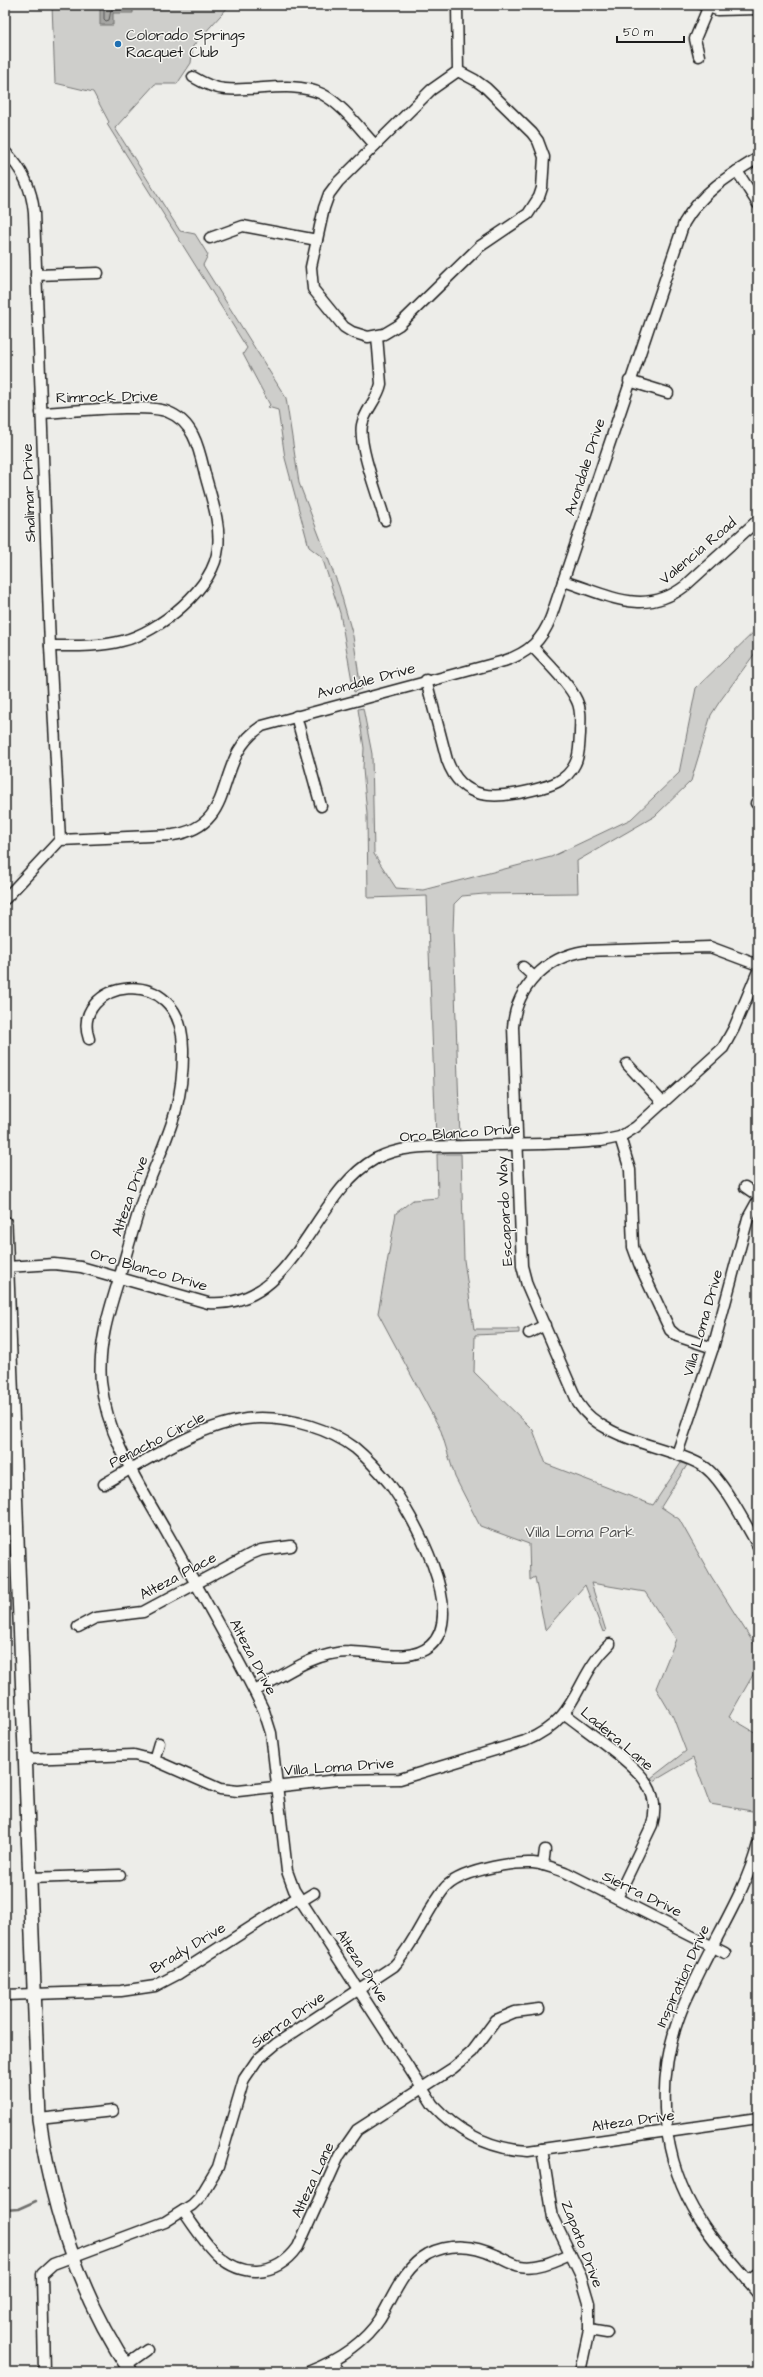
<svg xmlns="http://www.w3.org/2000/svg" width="763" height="2377" font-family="'Architects Daughter',sans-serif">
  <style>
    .green { fill: #cececb; stroke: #757574 }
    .water { fill: #a6a6a3; stroke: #6f6f6d }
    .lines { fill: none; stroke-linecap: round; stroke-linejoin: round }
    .shore { stroke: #535352; stroke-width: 1 }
    .stream { stroke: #6f6f6d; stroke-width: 2.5 }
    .minor-casing { stroke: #1c1c1c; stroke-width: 13 }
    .major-casing { stroke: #1c1c1c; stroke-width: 16 }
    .minor { stroke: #f6f6f2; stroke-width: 10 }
    .major { stroke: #f6f6f2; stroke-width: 13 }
    .poi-dot { fill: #1f6fb2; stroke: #f6f6f2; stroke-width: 1.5 }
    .labels { text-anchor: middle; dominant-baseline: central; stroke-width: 3; stroke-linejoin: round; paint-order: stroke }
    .poi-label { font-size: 15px; fill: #1c1c1c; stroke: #f6f6f2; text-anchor: start }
    .street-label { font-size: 15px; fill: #1c1c1c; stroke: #f6f6f2 }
    .park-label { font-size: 15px; fill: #515151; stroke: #f6f6f2 }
  </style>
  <rect width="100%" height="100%" fill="#edede9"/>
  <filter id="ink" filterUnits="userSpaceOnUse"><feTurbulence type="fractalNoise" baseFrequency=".025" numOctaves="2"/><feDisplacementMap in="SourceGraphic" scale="8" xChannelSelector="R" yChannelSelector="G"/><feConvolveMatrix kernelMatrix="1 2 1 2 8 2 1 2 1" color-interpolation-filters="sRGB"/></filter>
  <g filter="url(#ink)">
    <g class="green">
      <polygon points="52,5 230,5 193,46 191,63 177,84 155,84 115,128 180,231 195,234 208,255 203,265 286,398 299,483 339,587 353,636 361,689 354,692 340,613 322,557 309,547 285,458 278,410 268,407 270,405 243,354 247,348 107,124 109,122 93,92 55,83"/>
      <polygon points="758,628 758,649 720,701 711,715 691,781 655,816 577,861 578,893 484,894 462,896 454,904 453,931 460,1139 436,1139 427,896 368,898 367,814 363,769 364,748 358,709 363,708 372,754 374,854 396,888 423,890 551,857 631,819 679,773 696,688"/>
      <polygon points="437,1154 461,1154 464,1260 474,1329 519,1329 519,1333 475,1335 474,1372 533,1430 546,1464 653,1505 681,1463 687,1465 661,1507 679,1519 711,1576 758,1650 758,1666 729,1717 758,1734 758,1812 710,1804 693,1758 654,1781 651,1778 686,1751 673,1717 656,1688 676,1639 645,1592 591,1583 606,1631 603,1632 585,1585 545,1630 535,1577 530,1580 529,1544 480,1526 455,1477 441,1431 378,1313 396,1213 413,1200 438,1198"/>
    </g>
    <polygon class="water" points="100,5 133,5 133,13 113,13 113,25 100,25"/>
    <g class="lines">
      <polyline class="shore" points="104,5 104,19 106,21 109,20 111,10 128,9 129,5"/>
      <polyline class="stream" points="5,2210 18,2209 36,2201"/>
      <g class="minor-casing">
        <g id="minor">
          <polyline points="457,5 458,71 475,80 486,88 532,133 538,141 544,157 542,188 539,197 528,214 479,247 399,325 384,334 368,337 352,332 344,327 313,289 311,267 324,208 329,194 338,182 431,90 458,71"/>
          <polyline points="703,5 717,10 758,9"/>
          <polyline points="699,56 695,39 708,8"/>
          <path d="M193,77C203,83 213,88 225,89C255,92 293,80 322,94C343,105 359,128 375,145"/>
          <path d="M5,152C23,169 32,189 34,213L50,646L60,840"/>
          <polyline points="737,171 758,204"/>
          <polyline points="210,238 243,226 317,240"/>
          <polyline points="36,275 98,273"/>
          <path d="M377,336L381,384C378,399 365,410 362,425C358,445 379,499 385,520"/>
          <polyline points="629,381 668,393"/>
          <path d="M41,413C68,412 148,403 168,412C194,422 199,449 205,474C211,497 221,524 218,548C214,588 159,632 122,641C99,647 74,646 50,646"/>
          <path d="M563,581C606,594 644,618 685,586L758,520"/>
          <path d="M426,680L447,760C462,802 496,799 533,790C550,786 567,781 575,764C580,755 579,743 580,734C580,722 582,711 577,701C569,683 546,662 532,646"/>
          <polyline points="296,716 321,806"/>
          <polyline points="756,803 758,802"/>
          <path d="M5,899L60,840L173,835C241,825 211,759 262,726L504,661C528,653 542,641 551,617L684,223C702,192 728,176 758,158"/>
          <path d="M758,965L710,947L585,951C546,957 516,987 513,1027L522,1266L527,1285L578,1403C598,1434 643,1442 676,1454C686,1458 697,1461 706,1468C724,1482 746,1525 758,1546"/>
          <polyline points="523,967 534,977"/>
          <path d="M89,1039C69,982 182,958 183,1048C184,1109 166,1137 145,1192C135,1221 127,1252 118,1282C108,1314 98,1347 101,1382C107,1438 141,1487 168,1535C201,1593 235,1651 264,1711L271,1733L287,1871L294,1890L433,2105C459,2133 489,2149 528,2151L758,2118"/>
          <polyline points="627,1064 663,1103"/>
          <polyline points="620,1137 630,1170 633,1247 640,1266 670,1330 677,1336 713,1348"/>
          <polyline points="745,1187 758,1196"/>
          <path d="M7,1267L54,1264L81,1267L208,1303C296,1310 311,1195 375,1159C403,1144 437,1147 467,1146C512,1144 557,1145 601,1141L620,1137L636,1127L723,1048L734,1028L758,971"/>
          <polyline points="529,1333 545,1325"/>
          <polyline points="677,1454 713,1348 748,1218 758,1200"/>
          <path d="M104,1484C149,1459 209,1418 261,1418C292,1418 330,1429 355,1448C367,1458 379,1471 389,1483C412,1514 468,1613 430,1646C409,1664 373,1651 349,1652C314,1652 284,1675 255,1691"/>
          <polyline points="78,1627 95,1618 143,1612 251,1554 261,1550 291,1546"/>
          <path d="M565,1714C585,1730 636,1764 647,1784C655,1797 656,1811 652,1825L617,1898"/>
          <path d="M25,1759L134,1755L154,1760L220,1789L238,1791L337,1780L400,1779L525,1741C581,1718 573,1679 610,1644"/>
          <polyline points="154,1760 159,1743"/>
          <path d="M758,1844C747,1887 721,1928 702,1967C694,1984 685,2000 679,2017C655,2083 661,2160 700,2220C716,2246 739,2269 758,2293"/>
          <polyline points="543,1865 545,1850"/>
          <polyline points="30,1878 120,1875"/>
          <polyline points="301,1901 314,1893"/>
          <polyline points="5,1995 121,1991 155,1986 178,1974 298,1897"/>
          <polyline points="39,2119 113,2111"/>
          <polyline points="542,2149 553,2218 581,2276 589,2303 589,2330 580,2372"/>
          <path d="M183,2211C203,2238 220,2272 257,2271C275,2270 288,2261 298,2247L339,2156L357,2130L453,2068L472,2052L496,2020L515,2012L539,2009"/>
          <polyline points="748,2281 758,2274"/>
          <polyline points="589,2330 607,2333"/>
          <polyline points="333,2361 339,2372"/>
          <polyline points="126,2365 147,2350"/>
          <path d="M44,2372L42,2274L53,2264L165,2222L192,2205L200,2197L218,2167L244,2079L257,2060L276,2044L394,1966C415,1943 425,1913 444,1889C458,1871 510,1862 533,1863C545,1864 556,1869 567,1873L725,1953"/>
          <path d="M308,2372C336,2361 363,2345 380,2319C394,2296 403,2268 428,2254C450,2243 474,2245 495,2255C504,2259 511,2264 520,2266C538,2269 554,2261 570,2254"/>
        </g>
      </g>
      <g class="major-casing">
        <path id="major" d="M5,1223L39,2119C52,2208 80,2297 131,2372"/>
      </g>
      <use href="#minor" class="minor"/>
      <use href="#major" class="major"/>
    </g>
  </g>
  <circle class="poi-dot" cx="118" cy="44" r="4"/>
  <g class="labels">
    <g class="poi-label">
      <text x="126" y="35">Colorado Springs<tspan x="126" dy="17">Racquet Club</tspan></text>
    </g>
    <g class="street-label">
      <text transform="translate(107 397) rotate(-1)">Rimrock Drive</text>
      <text transform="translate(585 467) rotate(-72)">Avondale Drive</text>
      <text transform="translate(29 493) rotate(-92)">Shalimar Drive</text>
      <text transform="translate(698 551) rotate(-40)">Valencia Road</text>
      <text transform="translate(366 681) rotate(-15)">Avondale Drive</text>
      <text transform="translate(460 1133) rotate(-4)">Oro Blanco Drive</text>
      <text transform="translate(130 1196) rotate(-71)">Alteza Drive</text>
      <text transform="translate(505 1211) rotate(-93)">Escapardo Way</text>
      <text transform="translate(149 1270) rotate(16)">Oro Blanco Drive</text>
      <text transform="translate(703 1323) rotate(-74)">Villa Loma Drive</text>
      <text transform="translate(157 1440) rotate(-27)">Penacho Circle</text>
      <text transform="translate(178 1576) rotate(-28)">Alteza Place</text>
      <text transform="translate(253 1657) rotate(62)">Alteza Drive</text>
      <text transform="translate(617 1739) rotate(40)">Ladera Lane</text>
      <text transform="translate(339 1767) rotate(-4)">Villa Loma Drive</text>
      <text transform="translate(642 1894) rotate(26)">Sierra Drive</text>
      <text transform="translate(188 1948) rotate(-31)">Brady Drive</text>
      <text transform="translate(362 1966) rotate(57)">Alteza Drive</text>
      <text transform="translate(683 1976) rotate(-66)">Inspiration Drive</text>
      <text transform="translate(288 2020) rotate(-35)">Sierra Drive</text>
      <text transform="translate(633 2121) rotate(-8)">Alteza Drive</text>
      <text transform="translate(313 2180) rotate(-65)">Alteza Lane</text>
      <text transform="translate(582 2244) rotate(69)">Zapato Drive</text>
    </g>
    <g class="park-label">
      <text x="580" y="1532">Villa Loma Park</text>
    </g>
  </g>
  <rect width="763" height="2377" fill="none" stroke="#f6f6f2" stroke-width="20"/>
  <rect x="10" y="10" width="743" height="2357" fill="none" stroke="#1c1c1c" stroke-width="1.5" filter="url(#ink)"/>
  <path d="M617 36v6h67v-6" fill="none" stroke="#1c1c1c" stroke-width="2"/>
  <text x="623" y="36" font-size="12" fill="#1c1c1c" stroke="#f6f6f2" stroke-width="3" paint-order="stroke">50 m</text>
</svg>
